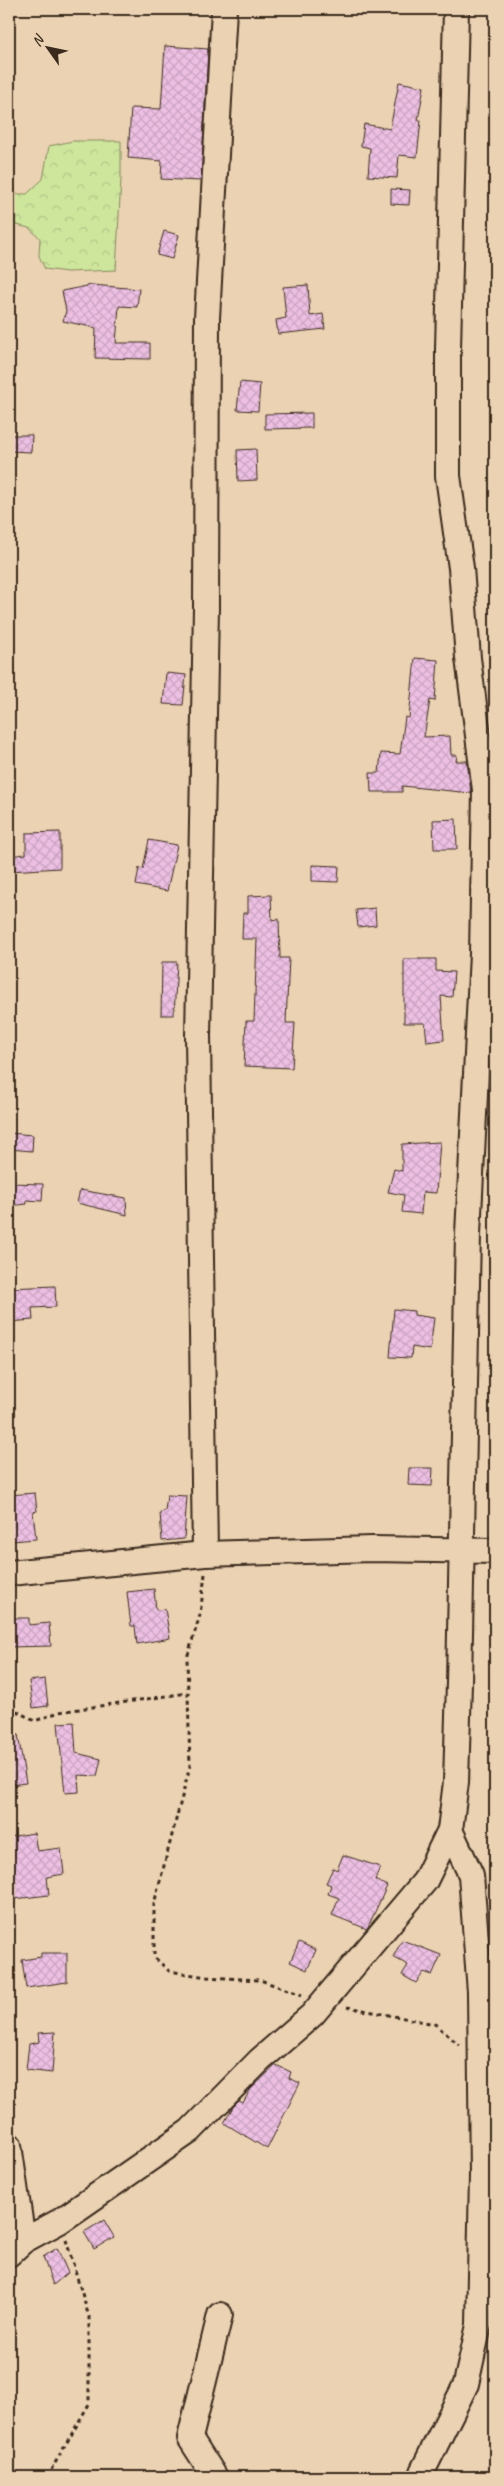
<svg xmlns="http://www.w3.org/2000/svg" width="504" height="2486" font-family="Caveat,sans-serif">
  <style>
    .forest { fill: url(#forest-crowns); stroke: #84885d }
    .building { fill: url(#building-cross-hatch); stroke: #3b2a1e }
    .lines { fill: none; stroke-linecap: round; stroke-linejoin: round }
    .street-casing { stroke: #3b2a1e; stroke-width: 28 }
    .path { stroke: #3b2a1e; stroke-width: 3; stroke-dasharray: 4 4; stroke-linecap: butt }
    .street { stroke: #ead2b2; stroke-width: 24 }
  </style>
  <defs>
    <pattern id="forest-crowns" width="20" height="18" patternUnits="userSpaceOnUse" patternTransform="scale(1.25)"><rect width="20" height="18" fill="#cee69c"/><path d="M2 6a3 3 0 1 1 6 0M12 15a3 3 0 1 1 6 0" fill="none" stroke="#b2c586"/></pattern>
    <pattern id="building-cross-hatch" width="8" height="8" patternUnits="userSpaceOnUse" patternTransform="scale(1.25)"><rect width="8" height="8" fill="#ecbfe3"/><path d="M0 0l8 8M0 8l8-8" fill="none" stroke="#cba4c2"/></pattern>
  </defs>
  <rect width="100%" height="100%" fill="#ead2b2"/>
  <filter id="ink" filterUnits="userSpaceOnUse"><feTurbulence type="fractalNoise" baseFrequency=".02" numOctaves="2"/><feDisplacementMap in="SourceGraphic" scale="10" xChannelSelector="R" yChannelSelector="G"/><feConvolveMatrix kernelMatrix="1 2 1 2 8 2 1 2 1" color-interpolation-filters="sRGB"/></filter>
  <g filter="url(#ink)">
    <polygon class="forest" points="73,141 121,141 121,179 116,270 67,272 45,269 39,256 40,238 29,228 9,223 9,194 27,194 43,179 49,146"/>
    <g class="building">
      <polygon points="165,46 208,49 201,181 161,179 162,161 128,158 131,108 161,109"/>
      <polygon points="399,82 424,87 418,120 421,120 417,157 399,155 397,178 368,176 370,148 361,146 364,124 390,129"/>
      <polygon points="391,189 410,190 409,205 391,204"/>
      <polygon points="164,231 179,235 172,259 157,255"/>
      <polygon points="92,285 139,289 137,307 119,306 116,343 150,343 150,359 95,358 96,328 63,321 66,311 62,291"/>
      <polygon points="308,285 310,316 323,314 325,329 278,334 276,320 286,318 283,287"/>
      <polygon points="240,382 260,384 258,411 237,410"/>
      <polygon points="312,413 312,428 265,429 265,414"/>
      <polygon points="9,435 32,435 31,452 9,451"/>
      <polygon points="256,449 257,480 238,481 237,450"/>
      <polygon points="415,658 438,660 435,701 430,700 424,737 450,736 451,755 457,755 456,761 467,761 471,793 402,786 402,792 371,792 370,773 379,773 381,753 400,754 405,717 409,718"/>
      <polygon points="166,673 186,675 183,705 163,704"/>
      <polygon points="456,819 457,849 434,849 433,820"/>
      <polygon points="60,832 60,868 9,871 9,856 26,854 26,833"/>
      <polygon points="149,840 177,845 167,891 136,885 139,868 143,869"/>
      <polygon points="312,865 339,866 338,882 312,881"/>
      <polygon points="271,895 272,920 279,919 280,958 289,958 286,1023 295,1023 292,1068 244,1066 246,1021 254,1021 257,939 242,939 243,913 248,913 248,896"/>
      <polygon points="375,908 376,925 358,927 356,910"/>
      <polygon points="404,959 436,959 436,971 454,972 452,997 441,996 444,1040 427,1042 425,1023 404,1023"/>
      <polygon points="162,962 177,962 174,1015 161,1015"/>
      <polygon points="9,1133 33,1135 32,1151 9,1149"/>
      <polygon points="440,1142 436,1193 423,1192 421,1214 402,1212 404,1195 388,1192 394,1169 402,1171 402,1144"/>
      <polygon points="9,1183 43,1184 42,1201 26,1200 27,1204 9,1206"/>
      <polygon points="80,1190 126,1198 127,1215 77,1203"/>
      <polygon points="55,1286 56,1307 32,1308 33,1320 9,1322 9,1288"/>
      <polygon points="394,1309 414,1311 414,1315 434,1318 430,1350 412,1347 411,1358 390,1357"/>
      <polygon points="409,1468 433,1468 432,1486 408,1485"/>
      <polygon points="35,1493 37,1511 33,1512 36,1539 12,1541 9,1495"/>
      <polygon points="167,1495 187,1496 184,1539 162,1541 160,1512 165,1511"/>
      <polygon points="154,1589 156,1610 165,1609 170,1638 137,1644 135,1626 131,1626 127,1592"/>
      <polygon points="9,1618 29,1618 29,1625 49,1623 51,1646 9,1647"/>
      <polygon points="45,1679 48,1706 33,1708 29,1681"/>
      <polygon points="74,1722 76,1753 101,1759 97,1776 78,1775 79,1792 65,1793 58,1723"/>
      <polygon points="18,1734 26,1783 10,1785 9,1735"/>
      <polygon points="34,1833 37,1851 61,1848 64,1874 47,1877 49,1895 14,1899 9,1859 9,1837"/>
      <polygon points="343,1855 380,1867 375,1880 387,1886 367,1929 332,1915 339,1898 328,1894 331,1885 326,1883 333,1868 337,1870"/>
      <polygon points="402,1940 441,1955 432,1975 424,1972 416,1983 402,1975 408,1965 393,1957"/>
      <polygon points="299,1942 316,1950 307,1970 290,1962"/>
      <polygon points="41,1953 67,1953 67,1982 26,1988 22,1960 41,1957"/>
      <polygon points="55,2032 52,2073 26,2070 29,2044 39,2042 38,2033"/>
      <polygon points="276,2065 291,2072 289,2078 300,2083 267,2149 224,2123 233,2107 239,2101 243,2103 250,2090"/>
      <polygon points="104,2220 114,2237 94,2249 84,2232"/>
      <polygon points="57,2248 68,2273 53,2285 43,2257"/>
    </g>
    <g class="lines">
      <g class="street-casing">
        <g id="street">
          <polyline points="205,1554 198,1036 206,608 207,318 224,9"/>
          <polyline points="9,1573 205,1554 372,1549 495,1551"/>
          <polyline points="9,2145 23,2241"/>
          <polyline points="9,2254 23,2241 60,2221 190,2131 260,2060 312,2015 425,1881 450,1830 456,1782 459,1683 468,1234 482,954 485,790 468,658 461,568 448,476 448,349 456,9"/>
          <polyline points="215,2477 190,2438 220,2315"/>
          <polyline points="422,2477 422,2472 466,2384 479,2325 482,2175 480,1992 471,1875 450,1830"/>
        </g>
      </g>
      <g class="path">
        <polyline points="205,1574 200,1615 187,1658 190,1766 154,1904 154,1957 169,1971 207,1977 260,1980 302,1995"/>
        <polyline points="9,1707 35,1721 59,1712 187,1693"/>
        <polyline points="347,2007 435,2024 459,2045"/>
        <polyline points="47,2477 89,2404 89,2317 66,2240"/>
      </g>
      <use href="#street" class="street"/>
    </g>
  </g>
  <rect width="504" height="2486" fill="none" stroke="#ead2b2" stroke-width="30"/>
  <rect x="15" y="15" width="474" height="2456" fill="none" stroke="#3b2a1e" stroke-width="2" filter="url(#ink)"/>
  <g transform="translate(48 48) rotate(303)" stroke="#ead2b2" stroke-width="4" paint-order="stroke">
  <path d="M0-4L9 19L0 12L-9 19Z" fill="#3b2a1e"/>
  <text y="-8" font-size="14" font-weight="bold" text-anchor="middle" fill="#3b2a1e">N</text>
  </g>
</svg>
